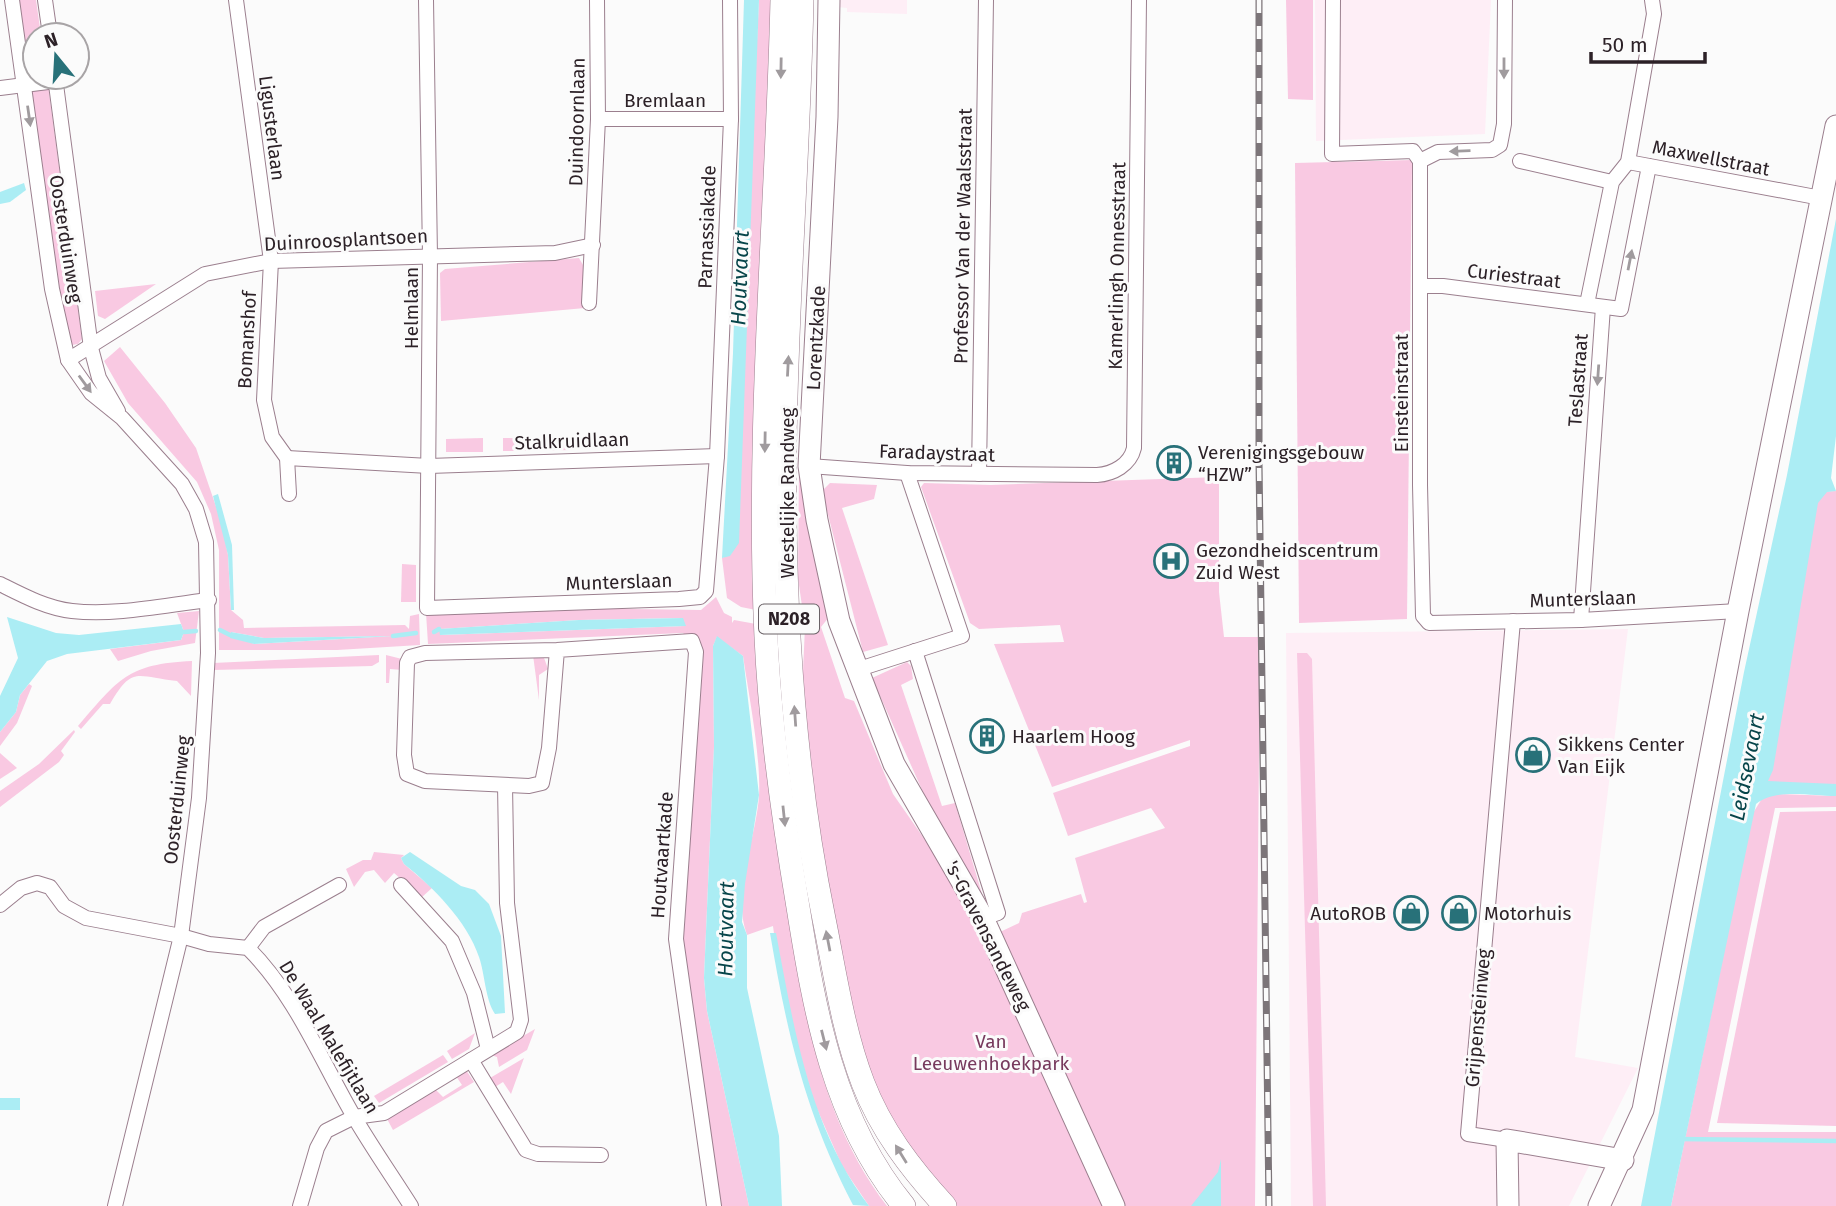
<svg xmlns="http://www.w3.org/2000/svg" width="1836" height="1206" font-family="'Fira Sans',sans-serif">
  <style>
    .built { fill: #feeef6 }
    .green { fill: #f9c9e2; fill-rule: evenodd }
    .water { fill: #abedf4 }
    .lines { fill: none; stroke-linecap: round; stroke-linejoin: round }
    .stream { stroke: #abedf4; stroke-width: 4.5 }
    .street-casing { stroke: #9b7f8e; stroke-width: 16 }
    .secondary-casing { stroke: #9b7f8e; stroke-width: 23 }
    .primary-casing { stroke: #9b7f8e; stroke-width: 24 }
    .street { stroke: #fff; stroke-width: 14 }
    .secondary { stroke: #fff; stroke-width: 21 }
    .primary { stroke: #fff; stroke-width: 23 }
    .rail-casing { stroke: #7c7579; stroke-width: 7 }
    .rail { stroke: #fbfbfb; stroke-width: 4.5; stroke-dasharray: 13; stroke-linecap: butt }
    .oneway { fill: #a09b9e }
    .labels { text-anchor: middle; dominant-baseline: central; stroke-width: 6; stroke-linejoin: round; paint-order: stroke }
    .shield { fill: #fbfbfb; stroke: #6a6267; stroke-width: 2 }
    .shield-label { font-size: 18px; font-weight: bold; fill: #2c2127 }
    .street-label { font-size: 19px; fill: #2c2127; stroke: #fbfbfb }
    .poi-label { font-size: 19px; fill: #2c2127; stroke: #fbfbfb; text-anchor: start }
    .park-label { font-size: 19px; fill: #773a5d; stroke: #fbfbfb }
    .water-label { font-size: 21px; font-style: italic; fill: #07454a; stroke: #fbfbfb }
  </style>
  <rect width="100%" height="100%" fill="#fbfbfb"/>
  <g class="built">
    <polygon points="838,0 907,0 907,14 847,12 847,8 838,7"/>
    <polygon points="1315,0 1491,0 1485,134 1316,141"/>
    <polygon points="1628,629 1575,1057 1638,1068 1569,1206 1291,1206 1286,633"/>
  </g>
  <g class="green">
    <polygon points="18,0 36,0 41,35 35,35 35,77 47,77 82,339 78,344 72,345 66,339"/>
    <polygon points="759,0 772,0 756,610 741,607 727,598 722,558 732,553"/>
    <polygon points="1286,0 1313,0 1313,100 1288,99"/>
    <polygon points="1412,160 1407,619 1299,623 1295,163"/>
    <polygon points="579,258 583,265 585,308 441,321 440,273 445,269"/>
    <polygon points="156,284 105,319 98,316 95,291"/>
    <path d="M120,347L165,403L196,448L222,524L228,555L231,610L243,620L244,628L405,625L409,629L410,616L419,614L420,645L337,650H219V550L211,514L197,482L128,403L104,361ZM231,632L264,638L393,636L254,644Z"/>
    <polygon points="483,438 483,452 446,452 446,439"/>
    <polygon points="503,438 574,439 575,450 503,451"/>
    <polygon points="799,466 829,617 821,627 845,698 854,701 893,794 939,860 987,951 1007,945 1000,932 1019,923 1022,913 1081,894 1084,903 1087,902 1075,858 1165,828 1151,808 1068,836 1053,793 1190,746 1190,740 1052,787 994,644 1064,642 1060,625 979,629 970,623 921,487 924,483 991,485 1219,477 1219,592 1224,637 1260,637 1255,1206 953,1206 883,1114 844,999 801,714 805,627 798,578"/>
    <polygon points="830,483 877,485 874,499 842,508 888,645 863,652 822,491"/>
    <polygon points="1836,491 1836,786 1757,786 1817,492"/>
    <polygon points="402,564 416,565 416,602 401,602"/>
    <path d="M716,597L724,613L732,617V623L734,620L756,624C766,707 774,790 785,873C800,988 814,1111 887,1206H869L842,1166L814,1102L782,994L773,926L747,935C731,892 756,840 759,796C761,757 749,696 743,656L717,637L713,646L714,747L704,978L707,1011L749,1206H719L677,959L702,650L683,633L428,644L426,613L490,607L701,610ZM682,618L685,626L440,635V629L579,620Z"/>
    <polygon points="199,611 195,643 151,651 118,661 110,649 181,640 184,632 177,613"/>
    <polygon points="1297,653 1307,653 1312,659 1326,1206 1313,1206"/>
    <polygon points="379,655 379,662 372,666 213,670 213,663"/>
    <polygon points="386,655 402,659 402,670 390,669 389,683 386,683"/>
    <polygon points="533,655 543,655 548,669 539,675 539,700"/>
    <path d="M192,661L191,696L177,681C136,677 133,665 110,704H103L81,729L78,726C119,679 127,664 192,661Z"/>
    <polygon points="907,662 911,666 913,679 901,685 942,806 955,803 985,904 923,792 872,678"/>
    <polygon points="29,684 32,686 17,723 0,746 0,732 16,712 20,695"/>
    <polygon points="74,730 75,732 61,751 64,755 59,762 0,807 0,791 39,764"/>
    <polygon points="0,753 17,768 0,779"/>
    <polygon points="1777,794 1836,796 1836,807 1775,808 1708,1132 1836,1132 1836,1206 1671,1206 1753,813 1763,797"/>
    <polygon points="1836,811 1836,1126 1717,1123 1780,812"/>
    <polygon points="374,852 404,855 401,858 404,864 432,888 422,897 394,873 385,883 374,870 365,872 354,887 346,869 363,860 371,860"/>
    <polygon points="535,1029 527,1050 499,1067 497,1057 491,1055"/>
    <polygon points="475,1033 469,1049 452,1059 447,1051"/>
    <polygon points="443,1055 448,1062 379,1103 374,1096"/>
    <polygon points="524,1058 511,1094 503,1082 495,1087 490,1078"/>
    <polygon points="466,1070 474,1082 393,1130 386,1117 435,1089 443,1097 462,1085 456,1076"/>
  </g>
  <g class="water">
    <polygon points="744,0 759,0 739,543 730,556 722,558 733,353"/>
    <polygon points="24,183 26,190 10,202 0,204 0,192"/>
    <path d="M1836,219V436L1831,478L1836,491L1827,492L1818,503L1773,770L1768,781L1836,784V796C1811,796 1776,788 1756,804L1671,1206H1641L1744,672L1787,475Z"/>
    <polygon points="218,494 232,545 234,610 231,610 228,555 213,496"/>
    <polygon points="7,617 56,633 79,635 181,624 184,632 181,640 67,654 47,661 20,695 16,712 0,732 0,696 18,658"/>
    <polygon points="683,618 686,626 440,635 439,629 579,620"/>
    <polygon points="231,632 264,638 393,636 254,644 230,638"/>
    <polygon points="717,636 743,656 759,795 745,884 742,922 747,935 747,988 779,1136 782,1206 749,1206 707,1011 704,978 714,747 713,646"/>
    <path d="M410,852L461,886L475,890L489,904L501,936L505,1013L495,1014C485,999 485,974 479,957C467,921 433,887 404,864L401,858Z"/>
    <path d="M770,933H776C794,1028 809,1127 869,1206L853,1205C805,1113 787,1033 770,933Z"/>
    <rect x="0" y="1098" width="20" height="12"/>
    <polygon points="1221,1159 1221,1206 1191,1206 1218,1172"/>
  </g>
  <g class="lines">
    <g class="stream">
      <polyline points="220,630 230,635"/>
      <polyline points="184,632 196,631"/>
      <polyline points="434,632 439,629"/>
      <polyline points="393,636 416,633"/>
      <polyline points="1679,1139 1836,1141"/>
    </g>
    <g class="street-casing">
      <g id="street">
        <polyline points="12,0 52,289 68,360 91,393 122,418 182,484 196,509 206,542 208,653 199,798 181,936 115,1206"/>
        <polyline points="45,0 50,35"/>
        <polyline points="236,0 271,261 264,400 272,437 287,458 289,494"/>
        <polyline points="426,0 430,256 427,608 679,599 700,597 706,591 717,456 731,119 730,0"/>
        <polyline points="1333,0 1332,154 1413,151 1420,161"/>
        <polyline points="55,77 91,348 99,378 118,411"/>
        <polyline points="0,88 56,81"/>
        <polyline points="598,119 731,119"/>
        <polyline points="1420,161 1420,485 1423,616 1429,623 1581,620 1738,611"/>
        <polyline points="1420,161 1438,152 1492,150 1500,145 1504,124 1505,0"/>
        <polyline points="1520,161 1612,182"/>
        <polyline points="1628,162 1821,198"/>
        <polyline points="1420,286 1443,286 1621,309 1649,166"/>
        <polyline points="589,303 598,119 597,0"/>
        <polyline points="1587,304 1612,182 1628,162 1654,14 1652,0"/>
        <polyline points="68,360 205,274 271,261 555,253 593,245"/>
        <polyline points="287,458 429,466 717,456"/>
        <path d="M809,466L907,473L1097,475C1113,474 1130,465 1134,448L1139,0"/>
        <polyline points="979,474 986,0"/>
        <path d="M0,584C22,595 46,608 72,611C116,616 165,605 209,600"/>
        <polyline points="1581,620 1603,307"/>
        <polyline points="557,650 549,748 542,783 529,786 425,781 407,774 404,755 407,663 410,657 425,653 557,650 692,641 696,652 676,939 714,1206"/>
        <polyline points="915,651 998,913 983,918"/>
        <polyline points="856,670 962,636 907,473"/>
        <polyline points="401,885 452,941 474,993 488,1049"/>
        <path d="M0,905L21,888L37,883L50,887L64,906L86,918L181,936L209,944L248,948C295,995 320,1058 353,1115C371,1146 392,1176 411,1206"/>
        <polyline points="248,948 264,927 339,885"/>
        <polyline points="471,1060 526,1150 538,1154 601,1155"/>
        <polyline points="1507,1140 1468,1134 1513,621"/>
        <polyline points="300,1206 317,1148 326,1131 354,1117 384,1113 517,1032 521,1020 507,903 505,785"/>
      </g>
    </g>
    <g class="secondary-casing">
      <g id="secondary">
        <polyline points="829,0 827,117 809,466 817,520 839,621 894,764 983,918 1114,1206"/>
        <polyline points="1508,1206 1507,1140 1623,1160"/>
        <polyline points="1599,1206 1643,1110 1738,611 1836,126"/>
      </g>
    </g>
    <g class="primary-casing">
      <g id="primary">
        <path d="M782,0C777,212 756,425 766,637C770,727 783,818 798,907C815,1014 834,1121 904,1206"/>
        <path d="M802,0C799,147 787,295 785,442C783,601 792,763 824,919C835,973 843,1031 863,1083C881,1130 911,1169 945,1206"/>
      </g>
    </g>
    <use href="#street" class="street"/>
    <use href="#secondary" class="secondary"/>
    <use href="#primary" class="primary"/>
    <g class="rail-casing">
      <polyline id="rail" points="1259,0 1259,462 1269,1206"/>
    </g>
    <use href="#rail" class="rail"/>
  </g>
  <defs><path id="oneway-solid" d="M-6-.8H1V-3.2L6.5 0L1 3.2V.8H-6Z" transform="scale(1.75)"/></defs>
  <g class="oneway">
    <use href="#oneway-solid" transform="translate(781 68) rotate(91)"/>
    <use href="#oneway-solid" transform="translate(1504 68) rotate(90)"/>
    <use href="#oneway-solid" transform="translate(29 116) rotate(82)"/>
    <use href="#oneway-solid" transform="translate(1460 151) rotate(178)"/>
    <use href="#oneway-solid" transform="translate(1630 260) rotate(-79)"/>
    <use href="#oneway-solid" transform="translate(788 366) rotate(-87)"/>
    <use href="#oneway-solid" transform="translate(1598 375) rotate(94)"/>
    <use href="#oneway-solid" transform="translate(85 384) rotate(54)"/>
    <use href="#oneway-solid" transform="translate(765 442) rotate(91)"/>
    <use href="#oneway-solid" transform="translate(795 716) rotate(-94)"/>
    <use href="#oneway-solid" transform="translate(784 816) rotate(84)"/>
    <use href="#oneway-solid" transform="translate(828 941) rotate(-101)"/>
    <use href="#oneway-solid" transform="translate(824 1040) rotate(76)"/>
    <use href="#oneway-solid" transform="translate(901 1154) rotate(-122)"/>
  </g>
  <defs>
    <g id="building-ring" transform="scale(1.75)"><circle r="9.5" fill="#fbfbfb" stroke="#287179" stroke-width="1.5"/><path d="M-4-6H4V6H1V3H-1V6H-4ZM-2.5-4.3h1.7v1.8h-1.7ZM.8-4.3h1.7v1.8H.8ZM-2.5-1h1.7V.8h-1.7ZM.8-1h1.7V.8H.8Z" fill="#287179"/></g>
    <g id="hospital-ring" transform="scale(1.75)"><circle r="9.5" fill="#fbfbfb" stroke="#287179" stroke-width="1.5"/><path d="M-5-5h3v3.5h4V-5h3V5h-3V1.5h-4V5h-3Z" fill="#287179"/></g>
    <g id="shop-ring" transform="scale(1.75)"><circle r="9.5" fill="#fbfbfb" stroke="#287179" stroke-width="1.5"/><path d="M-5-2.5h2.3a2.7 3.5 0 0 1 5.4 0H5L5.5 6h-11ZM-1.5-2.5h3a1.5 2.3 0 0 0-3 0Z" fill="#287179"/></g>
  </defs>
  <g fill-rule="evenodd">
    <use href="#building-ring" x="1174" y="463"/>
    <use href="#hospital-ring" x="1171" y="561"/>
    <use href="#building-ring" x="987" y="736"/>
    <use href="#shop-ring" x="1533" y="755"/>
    <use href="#shop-ring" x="1411" y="913"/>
    <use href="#shop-ring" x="1459" y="913"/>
  </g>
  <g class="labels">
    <rect class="shield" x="759" y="604.5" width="60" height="29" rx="5"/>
    <g class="shield-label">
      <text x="789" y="619">N208</text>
    </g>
    <g class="street-label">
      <text x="665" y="100">Bremlaan</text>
      <text transform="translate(577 122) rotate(-89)">Duindoornlaan</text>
      <text transform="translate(272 128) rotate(83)">Ligusterlaan</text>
      <text transform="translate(1711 158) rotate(11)">Maxwellstraat</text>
      <text transform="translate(707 227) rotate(-88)">Parnassiakade</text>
      <text transform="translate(963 236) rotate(-89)">Professor Van der Waalsstraat</text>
      <text transform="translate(66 239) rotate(81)">Oosterduinweg</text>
      <text transform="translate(346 240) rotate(-3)">Duinroosplantsoen</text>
      <text transform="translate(1117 266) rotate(-89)">Kamerlingh Onnesstraat</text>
      <text transform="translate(1514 276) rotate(7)">Curiestraat</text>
      <text transform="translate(411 308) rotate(-90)">Helmlaan</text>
      <text transform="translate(816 338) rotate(-87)">Lorentzkade</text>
      <text transform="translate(247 340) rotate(-87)">Bomanshof</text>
      <text transform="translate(1578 380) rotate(-86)">Teslastraat</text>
      <text transform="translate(1401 393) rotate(-90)">Einsteinstraat</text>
      <text transform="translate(572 441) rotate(-2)">Stalkruidlaan</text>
      <text transform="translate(937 453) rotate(2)">Faradaystraat</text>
      <text transform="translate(787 493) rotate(-90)">Westelijke Randweg</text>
      <text transform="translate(619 582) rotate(-2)">Munterslaan</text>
      <text transform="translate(1583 599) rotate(-2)">Munterslaan</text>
      <text transform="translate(177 800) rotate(-84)">Oosterduinweg</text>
      <text transform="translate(662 855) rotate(-86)">Houtvaartkade</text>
      <text transform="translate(988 936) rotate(63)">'s-Gravensandeweg</text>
      <text transform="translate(1478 1018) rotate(-85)">Grijpensteinweg</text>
      <text transform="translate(329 1037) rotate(59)">De Waal Malefijtlaan</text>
    </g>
    <g class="poi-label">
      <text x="1198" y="452">Verenigingsgebouw<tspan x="1198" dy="22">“HZW”</tspan></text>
      <text x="1196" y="550">Gezondheidscentrum<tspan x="1196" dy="22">Zuid West</tspan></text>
      <text x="1012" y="736">Haarlem Hoog</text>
      <text x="1558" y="744">Sikkens Center<tspan x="1558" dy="22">Van Eijk</tspan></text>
      <text x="1386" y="913" text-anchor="end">AutoROB</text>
      <text x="1484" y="913">Motorhuis</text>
    </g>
    <g class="park-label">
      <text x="991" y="1041">Van<tspan x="991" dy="22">Leeuwenhoekpark</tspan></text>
    </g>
    <g class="water-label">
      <text transform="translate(740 278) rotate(-88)">Houtvaart</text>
      <text transform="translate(1747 767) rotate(-79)">Leidsevaart</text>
      <text transform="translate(726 929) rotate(-89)">Houtvaart</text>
    </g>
  </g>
  <g transform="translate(56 56) rotate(342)"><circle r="33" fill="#fbfbfb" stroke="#a8a4a6" stroke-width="2"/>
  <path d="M0-5L12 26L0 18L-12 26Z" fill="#287179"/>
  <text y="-10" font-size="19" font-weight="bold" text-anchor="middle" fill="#2c2127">N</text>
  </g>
  <path d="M1591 52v10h114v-10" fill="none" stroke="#2c2127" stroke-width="3.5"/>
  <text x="1602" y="52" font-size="21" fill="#2c2127" stroke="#fbfbfb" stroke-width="5" paint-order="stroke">50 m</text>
</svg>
